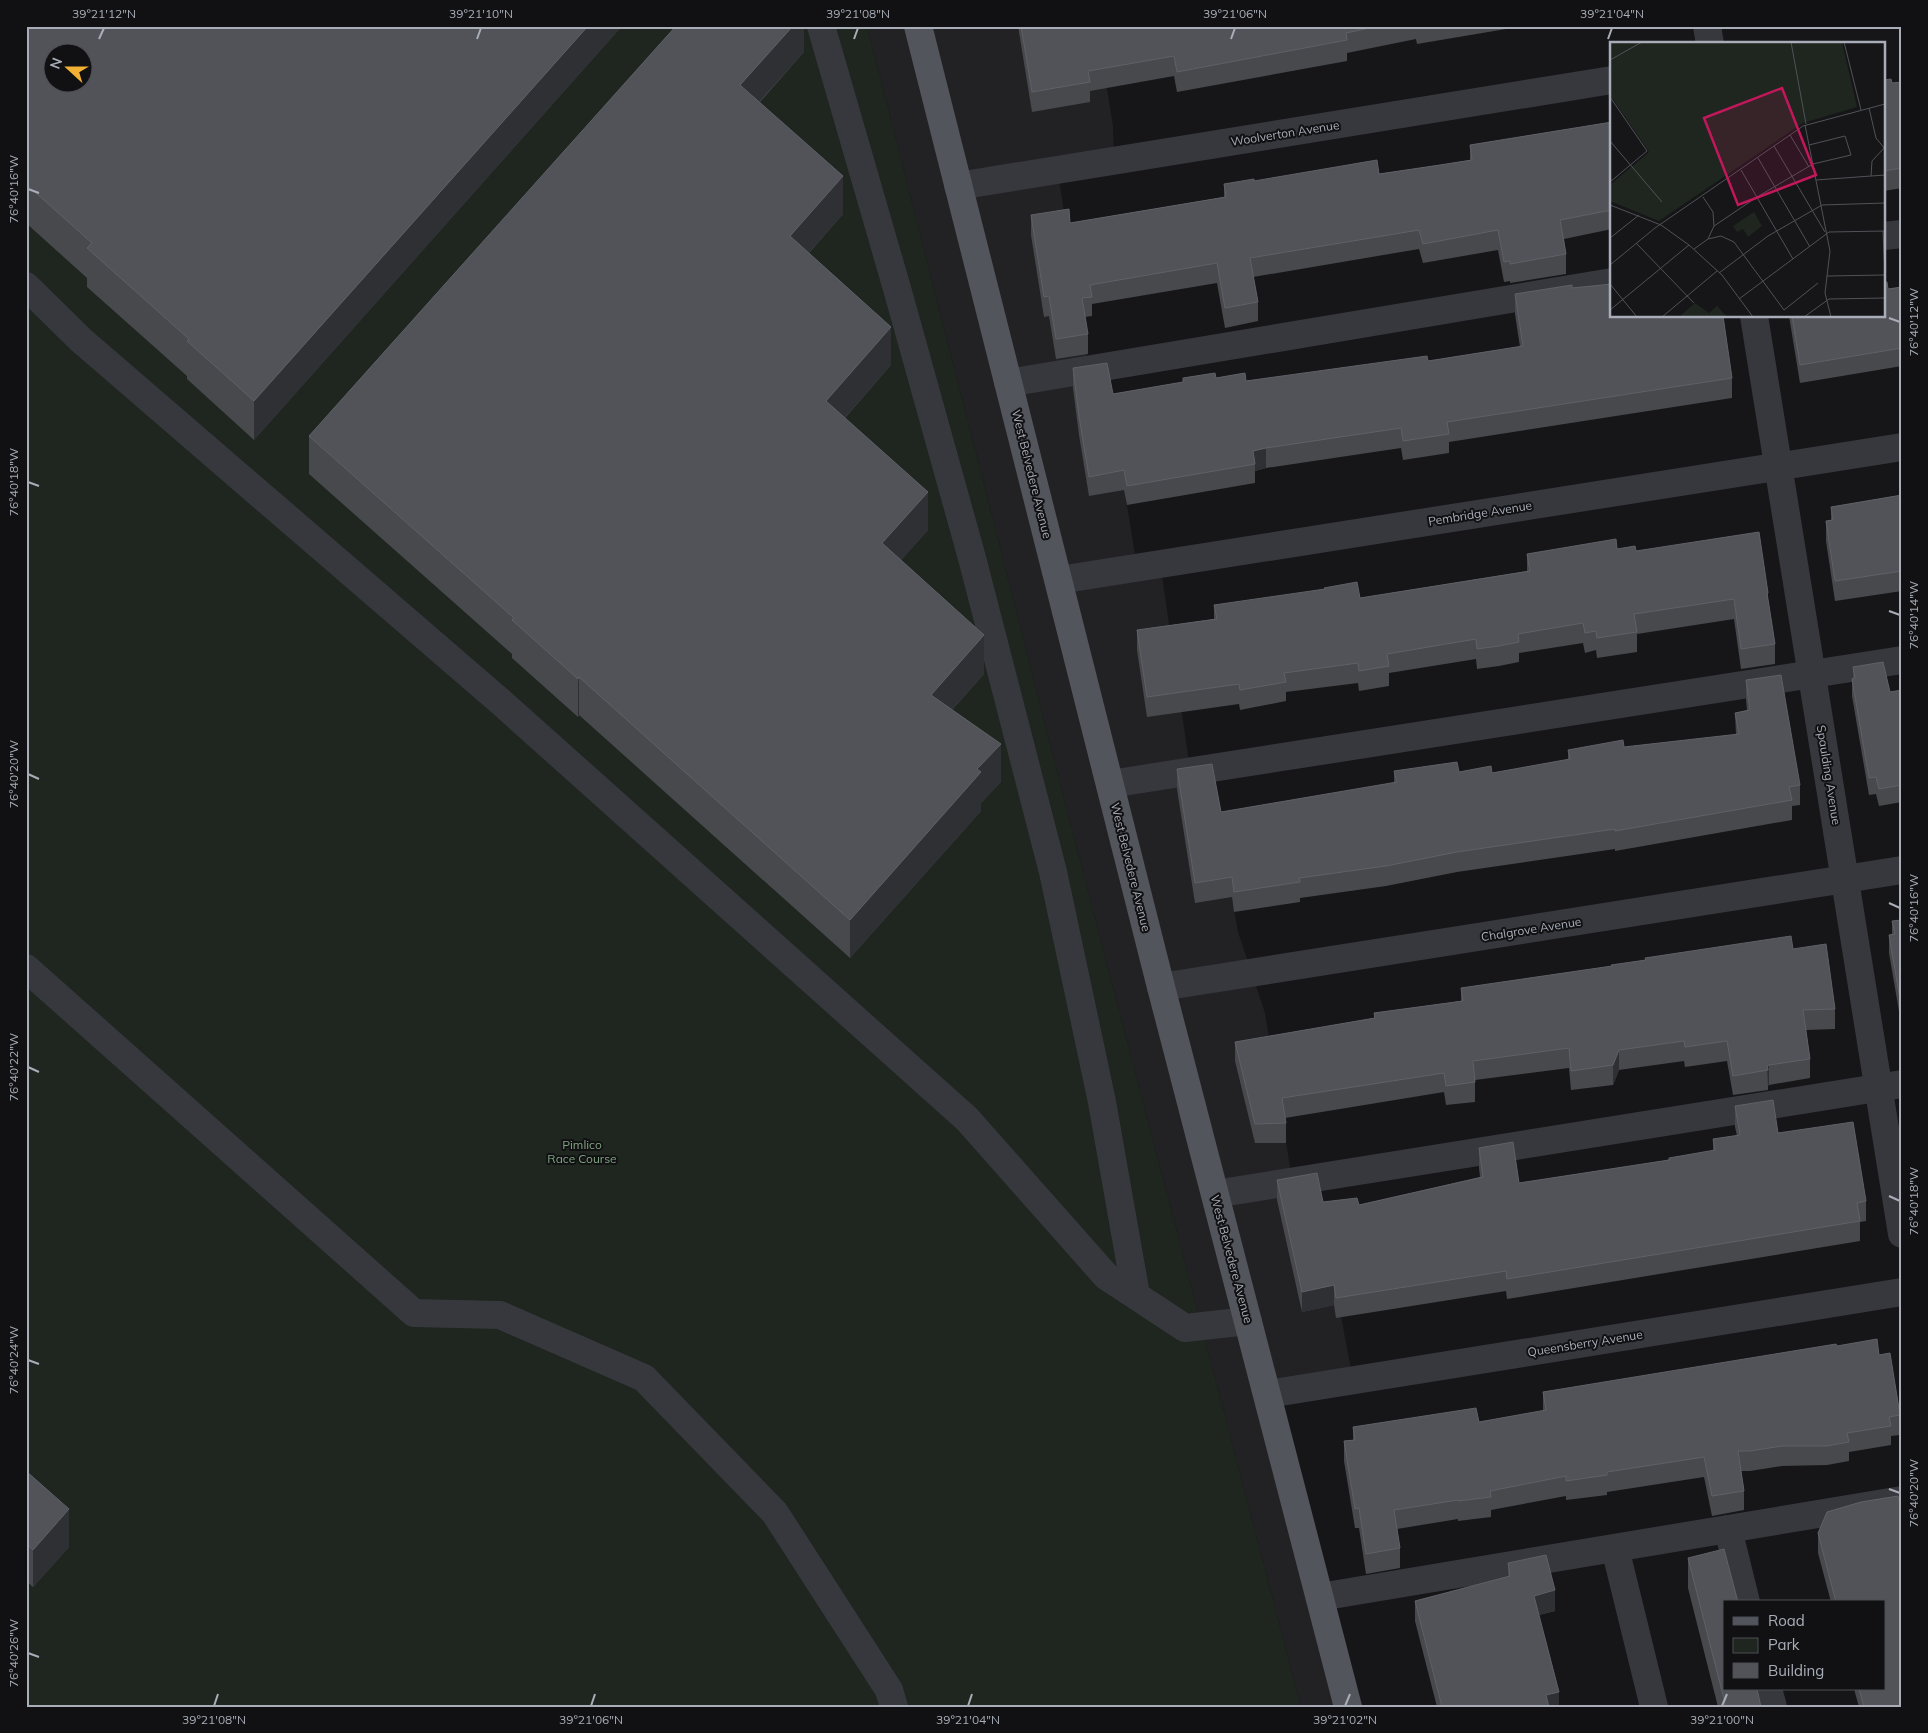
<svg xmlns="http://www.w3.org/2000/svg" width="1928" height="1733" font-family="Mulish,sans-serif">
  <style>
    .built { fill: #222225 }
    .green { fill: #1e261f; fill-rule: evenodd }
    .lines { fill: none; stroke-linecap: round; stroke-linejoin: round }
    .minor { stroke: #37383d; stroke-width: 28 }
    .major { stroke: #53555c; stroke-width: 28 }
    .wall { fill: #47494d }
    .shaded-wall { fill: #2f3033 }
    .building { fill: #525359; stroke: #5f6168; fill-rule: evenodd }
    .ticks { fill: none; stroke: #a8adb8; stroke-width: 2 }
    .labels { text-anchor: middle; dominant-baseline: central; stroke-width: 4; stroke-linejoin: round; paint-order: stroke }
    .street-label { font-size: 12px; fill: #a8adb8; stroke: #111113 }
    .park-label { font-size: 12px; fill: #7fa381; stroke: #111113 }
    .inset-road { fill: none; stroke: #505258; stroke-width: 1 }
    .view { fill: #c2185b; fill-opacity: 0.15; stroke: #c2185b; stroke-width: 2.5 }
    .inset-edge { fill: none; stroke: #a8adb8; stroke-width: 2.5 }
    .neatline { fill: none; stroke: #a8adb8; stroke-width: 2 }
    .ticks-label { font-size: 12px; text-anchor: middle; fill: #a8adb8 }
  </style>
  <rect width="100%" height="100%" fill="#161618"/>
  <polygon class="built" points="867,26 1097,26 1113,126 1114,163 1058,173 1088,366 1104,364 1138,573 1161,569 1190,769 1211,778 1238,932 1265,1013 1292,1179 1315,1176 1354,1386 1271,1399 1350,1707 1301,1707 1078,853"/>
  <path class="green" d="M26,26H867L1078,853L1301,1707H26ZM52,52H82V82H52Z"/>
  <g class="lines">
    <g class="minor">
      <polyline points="821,26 898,292 972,558 1053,872 1102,1102 1136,1295"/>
      <polyline points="1707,26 1710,44"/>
      <polyline points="958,186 1612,80"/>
      <polyline points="1884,236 1902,234"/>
      <polyline points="26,286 81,340 502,703 967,1119 1106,1276 1185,1328 1248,1321"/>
      <polyline points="1754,316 1902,1234"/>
      <polyline points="1008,383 1612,282"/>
      <polyline points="1059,580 1902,447"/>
      <polyline points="1110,784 1902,660"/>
      <polyline points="26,968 414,1313 500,1315 644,1378 775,1513 889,1690 894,1707"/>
      <polyline points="1161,987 1902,870"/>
      <polyline points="1215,1194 1902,1084"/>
      <polyline points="1268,1394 1902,1292"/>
      <polyline points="1728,1529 1746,1602"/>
      <polyline points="1615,1548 1654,1707"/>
      <polyline points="1320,1597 1902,1500"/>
      <polyline points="1768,1689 1773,1707"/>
    </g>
    <polyline class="major" points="918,26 1161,987 1348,1707"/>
  </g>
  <g class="wall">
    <polygon points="26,26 622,26 254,440 187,379 187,376 87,287 87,278 26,223"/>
    <polygon points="804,26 804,52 760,102 843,214 809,253 891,365 845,418 928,530 901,560 984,674 952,710 1001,782 981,803 981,811 850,958 579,715 578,717 512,658 512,654 309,474 309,436"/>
    <polygon points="1018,26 1524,26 1417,44 1416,39 1347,53 1347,61 1177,92 1174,76 1090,91 1090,102 1032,112"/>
    <polygon points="1547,26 1559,26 1548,28"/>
    <polygon points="1884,80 1892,83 1902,82 1902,188 1884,191"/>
    <polygon points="1612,122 1612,229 1564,239 1566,254 1566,274 1510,283 1510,281 1504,282 1498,250 1423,263 1419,249 1253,277 1258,302 1258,321 1225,328 1217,283 1092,304 1092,316 1085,317 1088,334 1088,354 1056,359 1049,316 1044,317 1031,235 1031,215 1070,223 1224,197 1224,184 1254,181 1379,174 1440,165 1470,160 1470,145"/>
    <polygon points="1902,287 1902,366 1800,383 1789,316 1884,316 1888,289"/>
    <polygon points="1572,288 1732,378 1732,398 1449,442 1449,453 1403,460 1401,448 1266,468 1255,471 1255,483 1127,505 1124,490 1089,496 1079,435 1073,388 1073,368 1113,394 1183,382 1183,378 1216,378 1246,381 1428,361 1520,347 1515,314 1515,294"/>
    <polygon points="1902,495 1902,591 1835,601 1826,541 1826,521 1831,520 1831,507"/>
    <polygon points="1617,549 1636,551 1768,593 1768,603 1775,644 1775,664 1741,669 1734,619 1637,634 1637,652 1597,658 1596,650 1585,653 1583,643 1519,653 1519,662 1499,666 1477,669 1476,659 1389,673 1389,686 1359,691 1358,683 1286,692 1286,701 1240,710 1239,704 1147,717 1137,650 1137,630 1214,619 1214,605 1360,598 1527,571 1527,554"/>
    <polygon points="1853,667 1890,692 1902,690 1902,802 1879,806 1876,794 1869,795 1852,696 1852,679 1853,679"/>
    <polygon points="1746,680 1800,785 1800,805 1792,806 1792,820 1615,851 1615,849 1457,872 1386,886 1300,898 1300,902 1234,912 1232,897 1195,903 1177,789 1177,769 1221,812 1394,783 1394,771 1459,772 1492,773 1568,760 1568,750 1624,747 1736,735 1735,713 1747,710 1746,700"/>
    <polygon points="1902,920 1902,1023 1901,1023 1889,953 1889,935 1892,934 1892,921"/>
    <polygon points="1793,949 1835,1009 1835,1029 1806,1030 1810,1059 1810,1078 1769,1085 1768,1086 1768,1090 1733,1095 1727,1061 1685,1067 1684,1061 1619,1070 1613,1085 1571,1090 1569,1068 1475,1080 1475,1102 1446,1105 1444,1092 1285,1118 1286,1123 1286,1143 1255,1143 1235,1061 1235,1042 1374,1018 1374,1013 1461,1001 1461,988"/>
    <polygon points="1735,1106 1778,1133 1866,1201 1866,1221 1860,1222 1860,1241 1507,1299 1506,1291 1336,1318 1334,1305 1302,1312 1277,1200 1277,1180 1323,1202 1359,1205 1480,1177 1479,1168 1479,1148 1519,1183 1669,1160 1713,1151 1713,1139 1737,1136 1735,1127"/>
    <polygon points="1837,1346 1879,1355 1900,1415 1900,1435 1891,1436 1891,1445 1849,1452 1849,1461 1827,1465 1782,1466 1750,1471 1741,1471 1744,1491 1744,1510 1712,1516 1704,1477 1607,1492 1607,1495 1566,1500 1566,1496 1491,1510 1491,1517 1458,1521 1458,1519 1397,1529 1400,1548 1400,1568 1366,1574 1359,1528 1355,1528 1344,1461 1344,1441 1353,1440 1353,1427 1479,1422 1543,1411 1543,1392"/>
    <polygon points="26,1471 69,1547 33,1587 26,1581"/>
    <polygon points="1898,1496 1902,1512 1902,1707 1859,1707 1854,1689 1884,1689 1884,1602 1831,1602 1818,1553 1818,1533 1827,1512 1861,1502"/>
    <polygon points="1688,1558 1724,1602 1761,1707 1718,1707 1688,1588"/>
    <polygon points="1508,1563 1555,1611 1539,1615 1559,1707 1437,1707 1415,1621 1415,1601 1508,1577"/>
  </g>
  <g class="shaded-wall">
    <polygon points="588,26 622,26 254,440 254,401"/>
    <polygon points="793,26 804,26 804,52 740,123 740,85"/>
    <polygon points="843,176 843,214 790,274 790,236"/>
    <polygon points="891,327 891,365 826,439 826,401"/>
    <polygon points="1266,448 1266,468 1255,471 1255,464 1253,451"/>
    <polygon points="928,492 928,530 882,582 882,543"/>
    <polygon points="984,635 984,674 931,733 931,695"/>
    <polygon points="579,677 579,715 578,717 578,679"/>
    <polygon points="1001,744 1001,782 981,803 981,811 850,958 850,920 977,769"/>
    <polygon points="1619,1050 1619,1070 1613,1085 1613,1065"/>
    <polygon points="1769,1065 1769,1085 1768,1086 1767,1066"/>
    <polygon points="1334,1285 1334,1305 1302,1312 1302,1292"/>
    <polygon points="69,1509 69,1547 33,1587 33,1550"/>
    <polygon points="1555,1590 1555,1611 1534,1616 1534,1596"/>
    <polygon points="1559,1692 1559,1707 1546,1707 1546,1695"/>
  </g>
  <g class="building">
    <path d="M26,26H588L254,401L187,341L189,339L87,248L92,243L26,184ZM52,52H82V82H52Z"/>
    <polygon points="676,26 793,26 740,85 843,176 790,236 891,327 826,401 928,492 882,543 984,635 931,695 1001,744 977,769 981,772 850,920 579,677 578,679 512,620 514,618 309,436"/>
    <polygon points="1021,26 1379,26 1346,33 1347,40 1177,72 1174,56 1088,71 1090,82 1032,92"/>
    <polygon points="1891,79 1892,83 1902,82 1902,168 1884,171 1884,80"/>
    <polygon points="1612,122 1612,210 1560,220 1566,254 1510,264 1510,261 1504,262 1498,230 1423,244 1419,230 1250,258 1258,302 1225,308 1217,263 1090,285 1092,297 1082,298 1088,334 1056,339 1049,296 1044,297 1031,215 1069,209 1070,223 1226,197 1224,184 1254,179 1254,181 1377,160 1379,174 1440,165 1472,160 1470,145"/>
    <polygon points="1884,282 1887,282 1888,289 1902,287 1902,348 1800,365 1792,316 1884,316"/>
    <polygon points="1612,284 1612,316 1723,316 1732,378 1447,422 1449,434 1403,441 1401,428 1266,448 1253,451 1255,464 1127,486 1124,470 1089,477 1079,416 1073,368 1107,363 1113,394 1183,382 1183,378 1215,373 1216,378 1245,373 1246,381 1427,356 1428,361 1523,346 1515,294 1572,285 1572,288"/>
    <polygon points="1902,495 1902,571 1835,581 1826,521 1833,520 1831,507"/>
    <polygon points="1759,532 1768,593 1767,593 1775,644 1741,649 1734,599 1634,614 1637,632 1597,638 1596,631 1585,633 1583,623 1518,634 1519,642 1499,646 1477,649 1476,639 1387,654 1389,666 1359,671 1358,663 1284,673 1286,682 1240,690 1239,684 1147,697 1137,630 1217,619 1214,605 1325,589 1324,588 1357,582 1360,598 1530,571 1527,554 1616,539 1617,549 1635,546 1636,551"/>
    <polygon points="1883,662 1890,692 1902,690 1902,785 1879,789 1876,777 1869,778 1852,679 1855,678 1853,667"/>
    <polygon points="1781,675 1800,785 1789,787 1792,800 1615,831 1615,829 1457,852 1386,866 1299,878 1300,882 1234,892 1232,877 1195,883 1177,769 1212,764 1221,812 1397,782 1394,771 1457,762 1459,772 1491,766 1492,773 1570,759 1568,750 1623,740 1624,747 1739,734 1735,713 1750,710 1746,680"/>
    <polygon points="1902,920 1902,1005 1901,1005 1889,935 1895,934 1892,921"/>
    <polygon points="1791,936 1793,949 1826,944 1835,1009 1803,1010 1810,1059 1769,1065 1767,1066 1768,1070 1733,1076 1727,1041 1685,1047 1684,1041 1619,1050 1613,1065 1571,1071 1569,1048 1473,1061 1475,1082 1446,1086 1444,1073 1282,1098 1286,1123 1255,1124 1235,1042 1375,1018 1374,1013 1463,1001 1461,988 1612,966 1611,965 1646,960 1645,958"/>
    <polygon points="1773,1100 1778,1133 1853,1122 1866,1201 1857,1203 1860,1221 1507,1279 1506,1271 1336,1298 1334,1285 1302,1292 1277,1180 1317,1173 1323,1202 1357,1198 1359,1205 1483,1177 1479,1148 1513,1142 1519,1183 1669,1160 1669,1158 1715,1150 1713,1139 1740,1135 1735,1106"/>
    <polygon points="1877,1339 1879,1355 1890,1353 1900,1415 1889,1417 1891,1426 1847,1433 1849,1442 1827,1446 1782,1446 1750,1451 1738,1451 1744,1491 1712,1496 1704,1457 1607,1472 1607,1475 1566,1481 1566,1476 1490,1491 1491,1497 1458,1501 1458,1500 1394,1510 1400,1548 1366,1554 1359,1508 1355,1509 1344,1441 1355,1440 1353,1427 1476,1408 1479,1422 1546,1410 1543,1392 1836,1344 1837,1346"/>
    <polygon points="26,1471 69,1509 33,1550 26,1543"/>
    <polygon points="1898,1496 1902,1512 1902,1707 1864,1707 1859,1689 1884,1689 1884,1602 1836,1602 1818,1533 1827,1512 1861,1502"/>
    <polygon points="1724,1549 1738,1602 1724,1602 1724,1689 1757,1689 1761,1707 1726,1707 1688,1558"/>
    <polygon points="1546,1555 1555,1590 1534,1596 1559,1692 1546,1695 1549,1707 1442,1707 1415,1601 1510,1576 1508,1563"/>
  </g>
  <path class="ticks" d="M99,39L104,28M477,39L481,28M854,39L858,28M1231,39L1235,28M1608,39L1612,28M28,189L39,193M1889,318L1900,322M28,482L39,486M1889,611L1900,615M28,774L39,779M1889,903L1900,908M28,1067L39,1072M1889,1196L1900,1201M28,1360L39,1364M1889,1489L1900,1493M28,1653L39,1657M214,1706L218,1694M591,1706L595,1694M968,1706L972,1694M1345,1706L1350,1694M1722,1706L1727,1694"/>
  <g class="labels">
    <g class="street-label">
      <text transform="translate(1285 133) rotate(-9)">Woolverton Avenue</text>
      <text transform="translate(1032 474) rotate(76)">West Belvedere Avenue</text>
      <text transform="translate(1480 513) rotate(-9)">Pembridge Avenue</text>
      <text transform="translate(1829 775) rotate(81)">Spaulding Avenue</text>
      <text transform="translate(1131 867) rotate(76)">West Belvedere Avenue</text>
      <text transform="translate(1531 929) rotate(-9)">Chalgrove Avenue</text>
      <text transform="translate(1232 1259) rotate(75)">West Belvedere Avenue</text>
      <text transform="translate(1585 1343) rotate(-9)">Queensberry Avenue</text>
    </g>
    <g class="park-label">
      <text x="582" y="1144">Pimlico<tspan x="582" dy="14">Race Course</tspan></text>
    </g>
  </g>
  <g transform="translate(1610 42)">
    <rect width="275" height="275" fill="#161618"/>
    <path d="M0,0H232L247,65L193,81L49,179L0,159V143L39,110L0,53ZM144,170L152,184L138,195L133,187L127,190L123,184ZM85,261L99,271L107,264L117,275H69Z" fill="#1e261f"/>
    <path class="inset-road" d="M181,0L196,82M234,0L251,68M0,18L32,0M0,55L37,109L0,140M259,66L266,96L275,107M195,83L220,209L215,251L221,275M180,93L199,125M0,99L52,160M164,104L215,190M148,116L200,205M131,128L183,217M261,134L262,119L275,105M206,138L275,133M93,155L103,170L104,184M0,163L51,183L79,203L112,233L143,275M0,196L29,173M98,197L111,194L124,200L174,268L208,241M26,201L84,261M84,207L98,197L104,184L147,155L203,122L241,113L235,94L199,103M0,223L45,186L193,84L275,62M109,231L158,194L212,163L275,161M217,234L275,233L273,189M0,242L27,275M129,257L219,190L275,189M0,268L79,203M52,275L107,229M194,275L219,257L275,256"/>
    <path class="view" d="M172,46L206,133L128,163L94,76Z"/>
    <rect width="275" height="275" class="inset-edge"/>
  </g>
  <rect width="1928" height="1733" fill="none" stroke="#111113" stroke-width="55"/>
  <rect x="1723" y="1600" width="162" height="90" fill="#111113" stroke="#4d4f55"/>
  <rect x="1733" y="1617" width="25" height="8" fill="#53555c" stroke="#4d4f55"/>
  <text x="1768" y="1626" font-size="15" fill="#a8adb8">Road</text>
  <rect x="1733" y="1638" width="25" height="15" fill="#1e261f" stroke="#4d4f55"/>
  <text x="1768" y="1650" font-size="15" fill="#a8adb8">Park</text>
  <rect x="1733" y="1663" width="25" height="15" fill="#525359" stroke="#4d4f55"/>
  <text x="1768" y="1676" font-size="15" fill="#a8adb8">Building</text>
  <g transform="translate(68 68) rotate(291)"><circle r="24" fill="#111113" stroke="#4d4f55"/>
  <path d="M0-4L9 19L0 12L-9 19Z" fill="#f2b134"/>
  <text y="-8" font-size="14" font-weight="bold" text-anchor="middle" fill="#a8adb8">N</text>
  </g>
  <rect x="28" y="28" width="1872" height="1678" class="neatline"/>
  <g class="ticks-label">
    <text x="104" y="18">39°21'12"N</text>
    <text x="481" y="18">39°21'10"N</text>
    <text x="858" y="18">39°21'08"N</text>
    <text x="1235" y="18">39°21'06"N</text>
    <text x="1612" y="18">39°21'04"N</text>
    <text transform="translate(14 189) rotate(-90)" y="4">76°40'16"W</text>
    <text transform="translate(1914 322) rotate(-90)" y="4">76°40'12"W</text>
    <text transform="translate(14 482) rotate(-90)" y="4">76°40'18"W</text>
    <text transform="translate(1914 615) rotate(-90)" y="4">76°40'14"W</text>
    <text transform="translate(14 774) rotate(-90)" y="4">76°40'20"W</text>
    <text transform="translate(1914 908) rotate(-90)" y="4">76°40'16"W</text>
    <text transform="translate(14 1067) rotate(-90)" y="4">76°40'22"W</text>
    <text transform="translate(1914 1201) rotate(-90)" y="4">76°40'18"W</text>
    <text transform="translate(14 1360) rotate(-90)" y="4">76°40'24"W</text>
    <text transform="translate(1914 1493) rotate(-90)" y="4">76°40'20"W</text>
    <text transform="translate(14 1653) rotate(-90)" y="4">76°40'26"W</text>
    <text x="214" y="1724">39°21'08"N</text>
    <text x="591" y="1724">39°21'06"N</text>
    <text x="968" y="1724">39°21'04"N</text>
    <text x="1345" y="1724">39°21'02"N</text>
    <text x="1722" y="1724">39°21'00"N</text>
  </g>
</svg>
